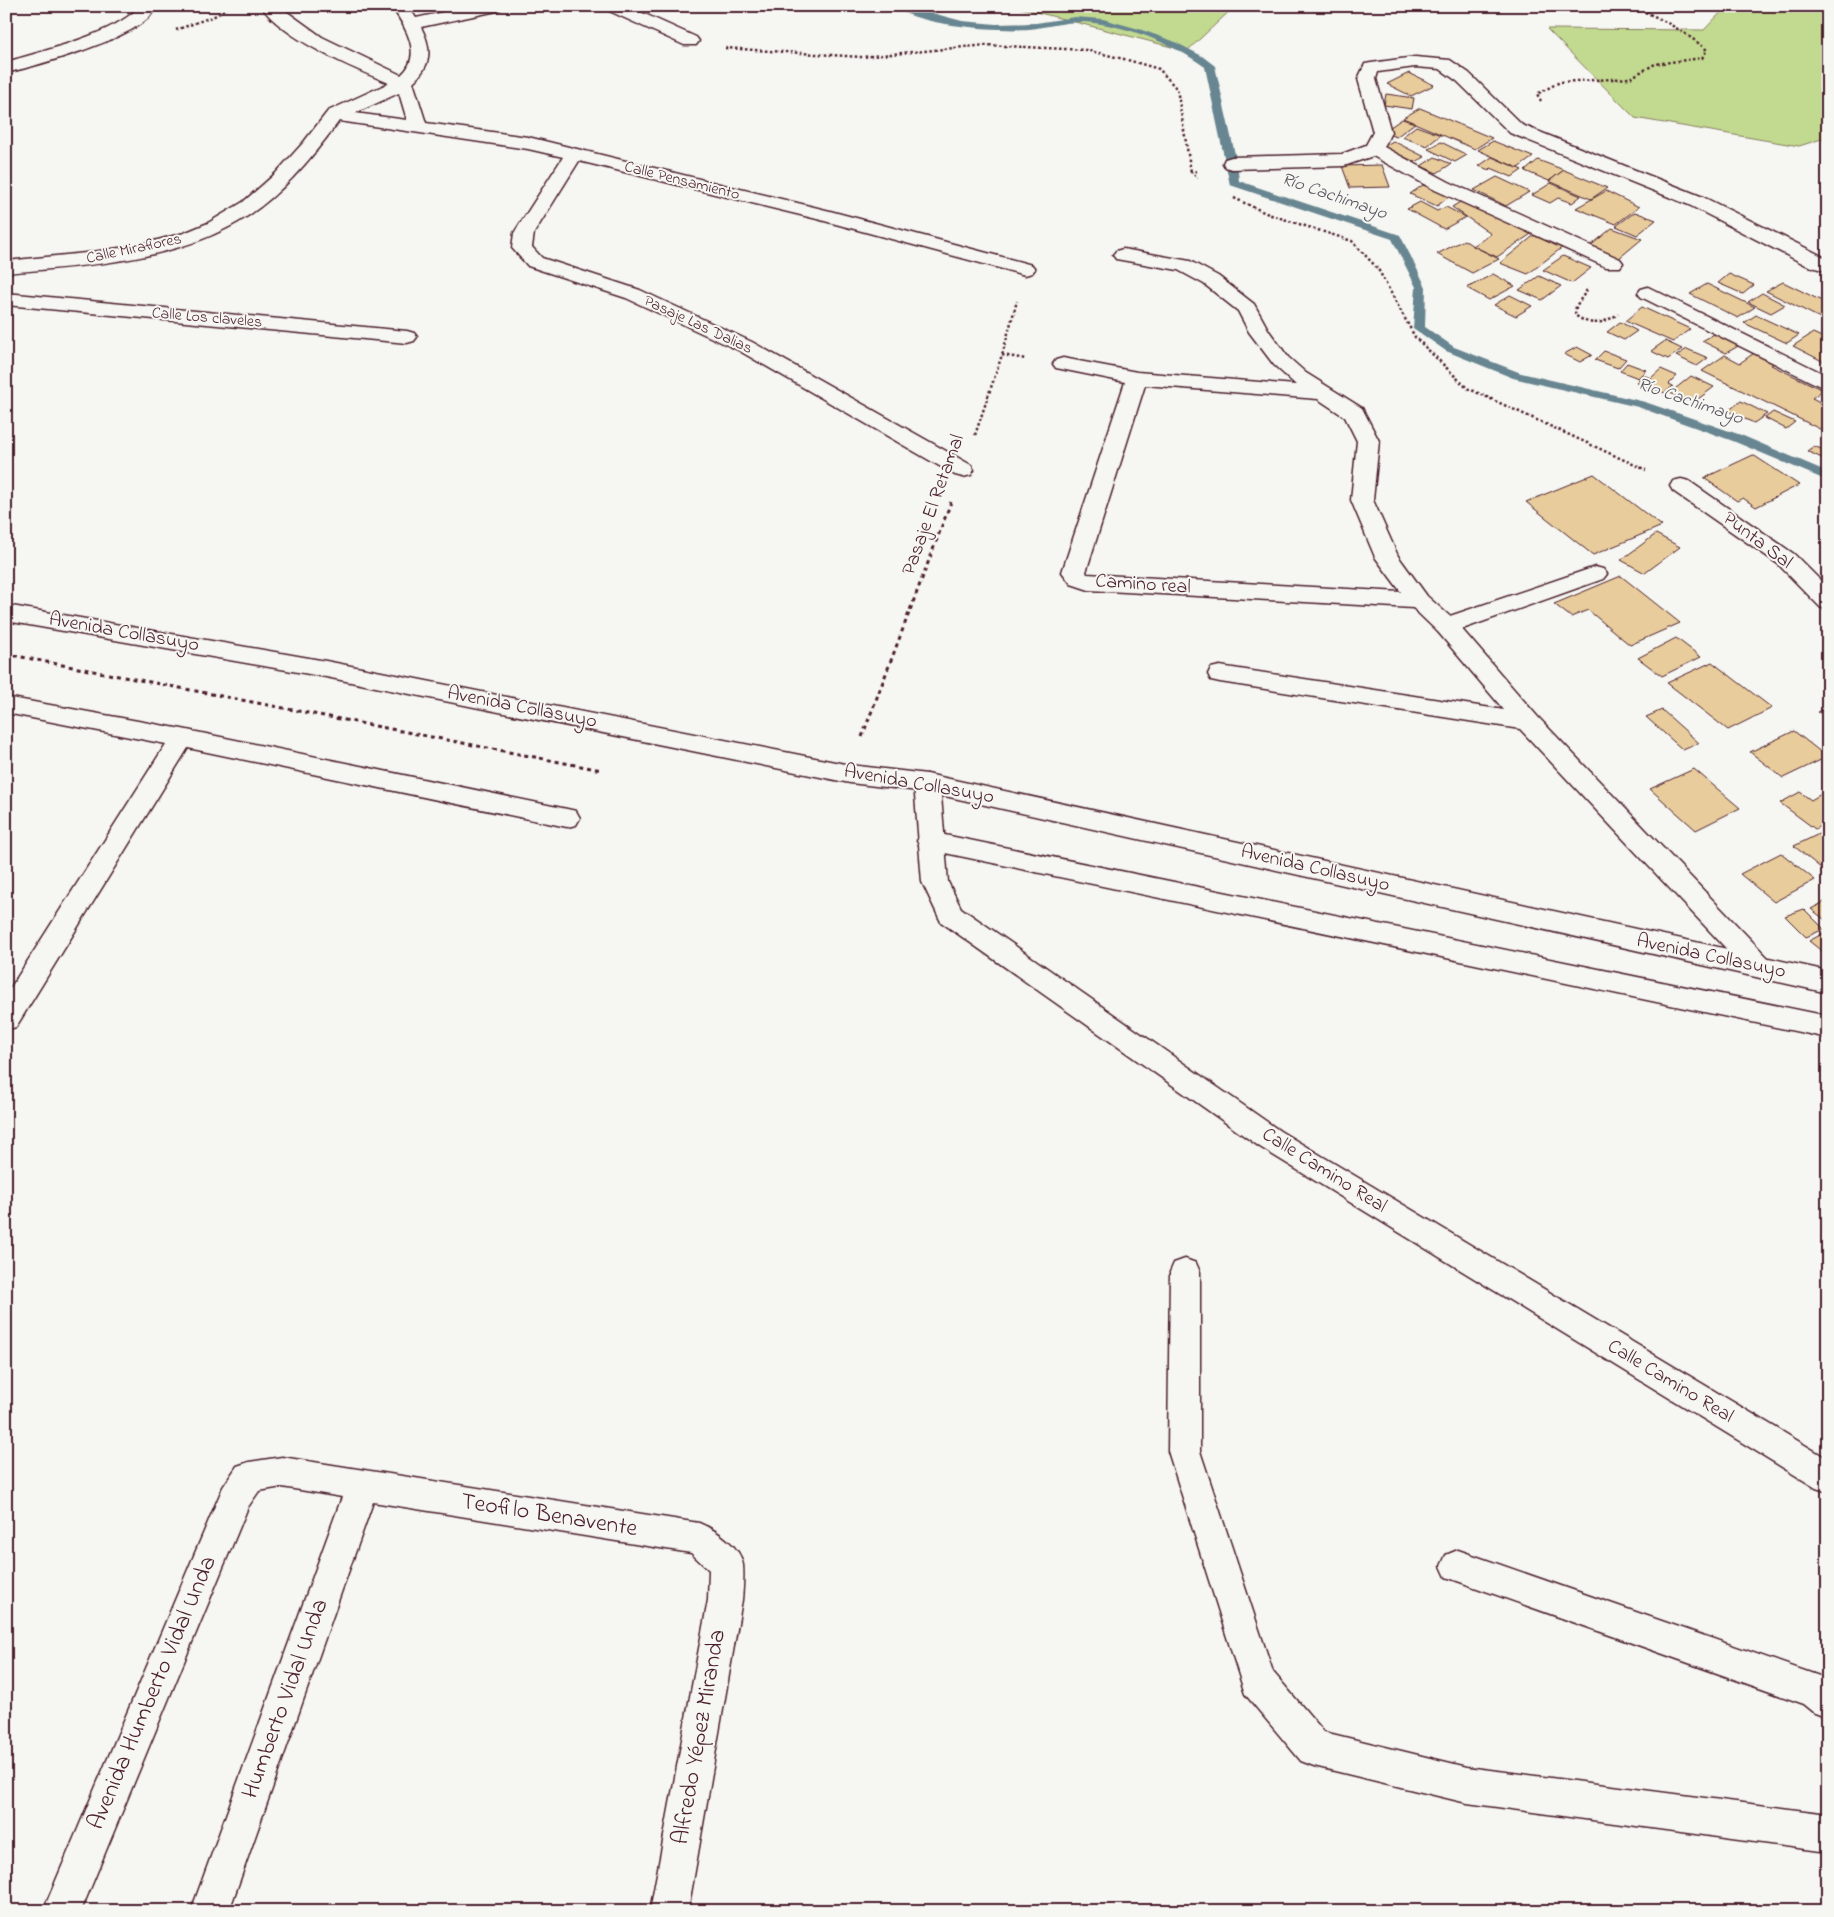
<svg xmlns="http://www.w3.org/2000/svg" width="1834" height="1917" font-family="'Indie Flower',sans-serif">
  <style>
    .green { fill: #c2da90; stroke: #867c5e }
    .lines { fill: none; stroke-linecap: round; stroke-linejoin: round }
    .stream { fill: #678691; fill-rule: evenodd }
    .building { fill: #e8cc9c; stroke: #4a1f2b }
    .lane-casing { stroke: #4a1f2b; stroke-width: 3 }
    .street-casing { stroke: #4a1f2b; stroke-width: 3 }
    .secondary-casing { stroke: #4a1f2b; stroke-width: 3 }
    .primary-casing { stroke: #4a1f2b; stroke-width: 3 }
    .path-far1 { stroke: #4a1f2b; stroke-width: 2.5; stroke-dasharray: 2.5 2.5; stroke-linecap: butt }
    .path { stroke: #4a1f2b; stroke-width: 3; stroke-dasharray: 4 4; stroke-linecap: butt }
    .lane { fill: #f6f6f2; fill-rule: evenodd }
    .street { fill: #f6f6f2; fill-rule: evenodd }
    .secondary { fill: #f6f6f2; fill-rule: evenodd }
    .primary { fill: #f6f6f2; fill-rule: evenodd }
    .labels { text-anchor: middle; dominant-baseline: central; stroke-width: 4; stroke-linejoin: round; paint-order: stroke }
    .far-street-label { font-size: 16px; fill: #4a1f2b; stroke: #f6f6f2 }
    .far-water-label { font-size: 18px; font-style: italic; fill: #58525e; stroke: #f6f6f2 }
    .street-label { font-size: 20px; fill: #4a1f2b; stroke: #f6f6f2 }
    .near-street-label { font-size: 24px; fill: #4a1f2b; stroke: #f6f6f2 }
  </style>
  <rect width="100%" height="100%" fill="#f6f6f2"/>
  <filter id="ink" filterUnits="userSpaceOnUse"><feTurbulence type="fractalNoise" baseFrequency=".02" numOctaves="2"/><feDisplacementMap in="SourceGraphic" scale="10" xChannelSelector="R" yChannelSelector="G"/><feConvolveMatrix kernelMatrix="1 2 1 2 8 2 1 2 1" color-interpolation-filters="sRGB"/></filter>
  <g filter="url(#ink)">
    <g class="green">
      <polygon points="1013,6 1235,6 1187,51"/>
      <polygon points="1727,6 1828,6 1828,137 1799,146 1635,118 1547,29 1704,30"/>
    </g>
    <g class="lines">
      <path class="stream" d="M893,6H906L962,21L996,24L1036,23L1075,17L1103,19L1139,29L1173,41L1202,56L1215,66L1237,163L1239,181L1400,235L1426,287L1425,327L1454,347L1521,373L1645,402L1741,435L1828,472V481L1733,441L1638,407L1513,378L1446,351L1413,328L1416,287L1392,239L1230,185L1205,67C1172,43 1124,24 1082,22C1064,22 1047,27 1029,29C999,31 916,26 893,6Z"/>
    </g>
    <g class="building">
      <polygon points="1409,73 1434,85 1411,96 1387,84"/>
      <polygon points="1386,94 1414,98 1412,109 1384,105"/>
      <polygon points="1420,108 1492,138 1475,149 1403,118"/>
      <polygon points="1402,119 1415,123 1396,137 1383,132"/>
      <polygon points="1416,126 1441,135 1427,146 1402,137"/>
      <polygon points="1393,141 1425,157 1415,162 1383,147"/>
      <polygon points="1493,141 1533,157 1518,168 1478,150"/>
      <polygon points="1441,142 1467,155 1455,162 1428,149"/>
      <polygon points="1435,157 1451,164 1437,173 1421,166"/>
      <polygon points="1492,157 1522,170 1512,177 1491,168 1489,170 1479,166"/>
      <polygon points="1538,160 1564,170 1549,181 1525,171"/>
      <polygon points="1382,165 1390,187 1350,188 1342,166"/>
      <polygon points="1564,170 1607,188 1591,199 1549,181"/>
      <polygon points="1497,177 1529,192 1506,206 1474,190"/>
      <polygon points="1551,183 1581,196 1572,203 1558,198 1550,203 1532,195"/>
      <polygon points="1423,185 1450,196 1437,206 1410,194"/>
      <polygon points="1606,191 1639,207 1616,224 1576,208"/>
      <polygon points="1465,199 1537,230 1497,257 1473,246 1491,234 1452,207"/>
      <polygon points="1420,202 1437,211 1446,207 1466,217 1444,229 1407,209"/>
      <polygon points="1635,212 1656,220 1637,235 1616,226"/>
      <polygon points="1612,228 1642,239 1618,259 1589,247"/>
      <polygon points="1537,233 1564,246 1528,274 1500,263"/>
      <polygon points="1464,240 1473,246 1499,259 1472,273 1437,254"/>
      <polygon points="1563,256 1591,268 1572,283 1543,270"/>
      <polygon points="1493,274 1515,286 1489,300 1467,288"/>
      <polygon points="1729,274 1754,285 1743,294 1718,283"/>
      <polygon points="1539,276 1561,286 1542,300 1519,290"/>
      <polygon points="1783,282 1828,304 1828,313 1820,318 1766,291"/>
      <polygon points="1707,284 1755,307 1738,318 1690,294"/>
      <polygon points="1762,293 1785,305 1771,313 1748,302"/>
      <polygon points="1510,295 1532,306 1516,316 1494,305"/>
      <polygon points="1642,307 1690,329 1673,342 1625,321"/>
      <polygon points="1756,315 1799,335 1787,343 1744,323"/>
      <polygon points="1620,322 1637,331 1624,340 1607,332"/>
      <polygon points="1718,332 1742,344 1726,353 1702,341"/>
      <polygon points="1813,333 1828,340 1828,364 1793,346"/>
      <polygon points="1665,341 1682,349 1668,359 1651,351"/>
      <polygon points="1577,347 1592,355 1580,362 1564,354"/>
      <polygon points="1687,349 1708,358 1697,366 1676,356"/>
      <polygon points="1604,351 1626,359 1618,368 1595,360"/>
      <polygon points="1757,351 1777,361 1771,365 1823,390 1812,398 1828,406 1828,433 1702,371 1725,355 1740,363"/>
      <polygon points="1627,363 1646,370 1638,378 1620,371"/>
      <polygon points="1661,369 1677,376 1669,384 1673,386 1665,393 1636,382 1643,375 1651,378"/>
      <polygon points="1691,376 1714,387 1693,403 1670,393"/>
      <polygon points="1741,401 1767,414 1754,423 1728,411"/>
      <polygon points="1773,412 1795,422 1786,429 1765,418"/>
      <polygon points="1814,446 1828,452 1828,461 1807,451"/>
      <polygon points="1753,455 1799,485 1756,507 1743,498 1737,501 1704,478"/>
      <polygon points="1594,474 1662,526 1593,555 1526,502"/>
      <polygon points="1656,534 1680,547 1645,573 1621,560"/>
      <polygon points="1621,576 1680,623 1630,645 1588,610 1571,617 1554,604"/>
      <polygon points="1676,638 1701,657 1662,676 1638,658"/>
      <polygon points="1712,662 1772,708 1728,730 1667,683"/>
      <polygon points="1828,708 1828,720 1818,712"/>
      <polygon points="1662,710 1699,743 1683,750 1646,717"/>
      <polygon points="1794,731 1827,757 1783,778 1750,752"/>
      <polygon points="1694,769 1740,808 1696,830 1650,789"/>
      <polygon points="1828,790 1828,821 1815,829 1780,803 1800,792 1811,800"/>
      <polygon points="1823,832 1828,836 1828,874 1794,846"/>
      <polygon points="1781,853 1815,880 1774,902 1740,874"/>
      <polygon points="1828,900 1828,922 1811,909"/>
      <polygon points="1804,909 1824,929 1806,937 1785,916"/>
      <polygon points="1826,932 1828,934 1828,956 1809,941"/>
    </g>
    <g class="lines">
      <g class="lane-casing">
        <g id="lane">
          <polygon points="1595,567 1603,569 1607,574 1603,579 1454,632 1446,634 1438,632 1434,626 1438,620"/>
          <polygon points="930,832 1828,1016 1828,1038 921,848 917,841 921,834"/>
          <polygon points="1185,1259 1196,1263 1200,1272 1200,1451 1273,1672 1324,1732 1467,1767 1828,1814 1828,1852 1467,1803 1314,1766 1301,1761 1245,1694 1168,1451 1170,1272 1174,1263"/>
          <polygon points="1458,1550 1828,1679 1828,1718 1815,1713 1804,1704 1446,1577 1441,1566 1446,1555"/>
        </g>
      </g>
      <g class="street-casing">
        <g id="street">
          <path d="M261,6H279L322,37L401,75C424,55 405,26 391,6H408L416,18L471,6H505L497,11L421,27C432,48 432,66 413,82L426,123L528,137L830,211L1032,265L1035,269L1032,273L1025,275L817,219L579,161L534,233L532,247L542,258L640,290L752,342L971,465L974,470L971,475L963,477L955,475L738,350L626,298L528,266L512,248L514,233L563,157L528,149L339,121C311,159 279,198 238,222C169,262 83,266 6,273V261L86,253L139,245L184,233L208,223L243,202L275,174L303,143L328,111L389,83C353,68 283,39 261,6ZM399,93L407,120L355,113Z"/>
          <polygon points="605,6 627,6 696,37 699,41 696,45 684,45 607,10"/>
          <polygon points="1415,57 1450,60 1469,73 1522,125 1703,197 1828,259 1828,272 1806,265 1689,205 1510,133 1457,81 1440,69 1415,67 1378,72 1376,79 1391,132 1384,147 1449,182 1620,259 1623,263 1620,267 1606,267 1435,190 1373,156 1344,166 1232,169 1225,167 1223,163 1225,159 1232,157 1342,154 1366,145 1373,132 1358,79 1365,64 1371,63"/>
          <path d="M1123,249L1190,261L1218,276L1254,304L1269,331L1288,357L1306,373L1362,408L1379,441L1373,500L1398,556L1427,596L1454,620L1537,716L1771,961L1775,968L1771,975L1761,978L1751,975L1520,729L1220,682L1211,680L1208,674L1211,668L1220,666L1504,710L1438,632L1413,608L1089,590L1071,584L1062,572L1125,382L1056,368L1053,364L1056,360L1063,358L1137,372L1296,385L1274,365L1249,332L1238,311L1204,284L1178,270L1116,259L1113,255L1116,251ZM1145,385L1318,399L1345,417L1357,441L1351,500L1375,557L1401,592L1087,574L1086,572Z"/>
          <polygon points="1648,287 1828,376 1828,390 1641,297 1638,293 1641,289"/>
          <polygon points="6,293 407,331 414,333 417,337 414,341 407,343 6,305"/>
          <polygon points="1681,479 1689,481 1794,554 1828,588 1828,610 1820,607 1778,564 1673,491 1670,486 1673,481"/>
          <polygon points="6,697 182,729 567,809 576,811 580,818 576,825 567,827 188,748 16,1027 6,1030 6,995 166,744 6,713"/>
          <path d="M282,1457L699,1523C714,1529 741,1546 743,1565C744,1576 743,1589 742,1600L688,1911H650L708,1600L709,1570L691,1553L373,1502L229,1911H191L342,1497L282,1487L259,1491L248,1507L81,1911H43L223,1487L237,1466L249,1462Z"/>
        </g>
      </g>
      <g class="secondary-casing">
        <g id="secondary">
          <path d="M139,6H156C154,10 151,16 147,19C123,41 40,65 6,73V62C37,53 121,32 139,6Z"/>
          <polygon points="927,774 936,777 940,783 948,882 961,908 1280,1131 1828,1459 1828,1492 1816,1488 1260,1147 941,922 922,882 914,783 918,777"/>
        </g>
      </g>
      <g class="primary-casing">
        <polygon id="primary" points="6,605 326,661 850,765 927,774 1828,971 1828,993 927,792 850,783 326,677 6,621"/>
      </g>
      <g class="path-far1">
        <polyline points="1648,12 1655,6"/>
        <polyline points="176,30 217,15 228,6"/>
        <polyline points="725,48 861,57 986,45 1086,50 1124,59 1159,69 1177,89 1191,172"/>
        <path d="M1541,101L1537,94L1560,82L1630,78L1655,64L1702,58L1707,50C1684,31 1658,16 1630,6"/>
        <polyline points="1197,171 1191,172 1198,178"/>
        <polyline points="1234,198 1268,214 1352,241 1378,269 1415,337 1467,388 1646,470"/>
        <path d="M1587,290L1576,306L1575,315C1591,327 1603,324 1618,314"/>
        <polyline points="1002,355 1026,359"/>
        <polyline points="975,435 1002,355 1017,301"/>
      </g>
      <g class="path">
        <polyline points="6,654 601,770"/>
        <polyline points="862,737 951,502"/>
      </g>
      <use href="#lane" class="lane"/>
      <use href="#street" class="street"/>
      <use href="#secondary" class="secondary"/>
      <use href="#primary" class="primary"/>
    </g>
  </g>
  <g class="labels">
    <g class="far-street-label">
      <text transform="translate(682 181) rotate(14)">Calle Pensamiento</text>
      <text transform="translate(134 249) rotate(-12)">Calle Miraflores</text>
      <text transform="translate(207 318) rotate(5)">Calle Los claveles</text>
      <text transform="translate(698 325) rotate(25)">Pasaje Las Dalias</text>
    </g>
    <g class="far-water-label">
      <text transform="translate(1334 197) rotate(19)">Río Cachimayo</text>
      <text transform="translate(1690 402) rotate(19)">Río Cachimayo</text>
    </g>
    <g class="street-label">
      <text transform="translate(934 505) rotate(-70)">Pasaje El Retamal</text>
      <text transform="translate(1757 541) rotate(37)">Punta Sal</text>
      <text transform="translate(1143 585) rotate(4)">Camino real</text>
      <text transform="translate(124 633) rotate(10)">Avenida Collasuyo</text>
      <text transform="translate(522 708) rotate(11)">Avenida Collasuyo</text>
      <text transform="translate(919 785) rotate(10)">Avenida Collasuyo</text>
      <text transform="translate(1315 869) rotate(13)">Avenida Collasuyo</text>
      <text transform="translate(1711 957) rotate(12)">Avenida Collasuyo</text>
      <text transform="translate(1324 1171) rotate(32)">Calle Camino Real</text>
      <text transform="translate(1670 1382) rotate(31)">Calle Camino Real</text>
    </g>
    <g class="near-street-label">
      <text transform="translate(549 1516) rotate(9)">Teofilo Benavente</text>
      <text transform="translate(153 1693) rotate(-67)">Avenida Humberto Vidal Unda</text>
      <text transform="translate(286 1699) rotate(-70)">Humberto Vidal Unda</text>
      <text transform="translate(700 1737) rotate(-80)">Alfredo Yépez Miranda</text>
    </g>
  </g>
  <rect width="1834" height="1917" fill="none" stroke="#f6f6f2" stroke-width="25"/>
  <rect x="12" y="12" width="1809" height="1892" fill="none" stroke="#4a1f2b" stroke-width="2" filter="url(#ink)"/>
</svg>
